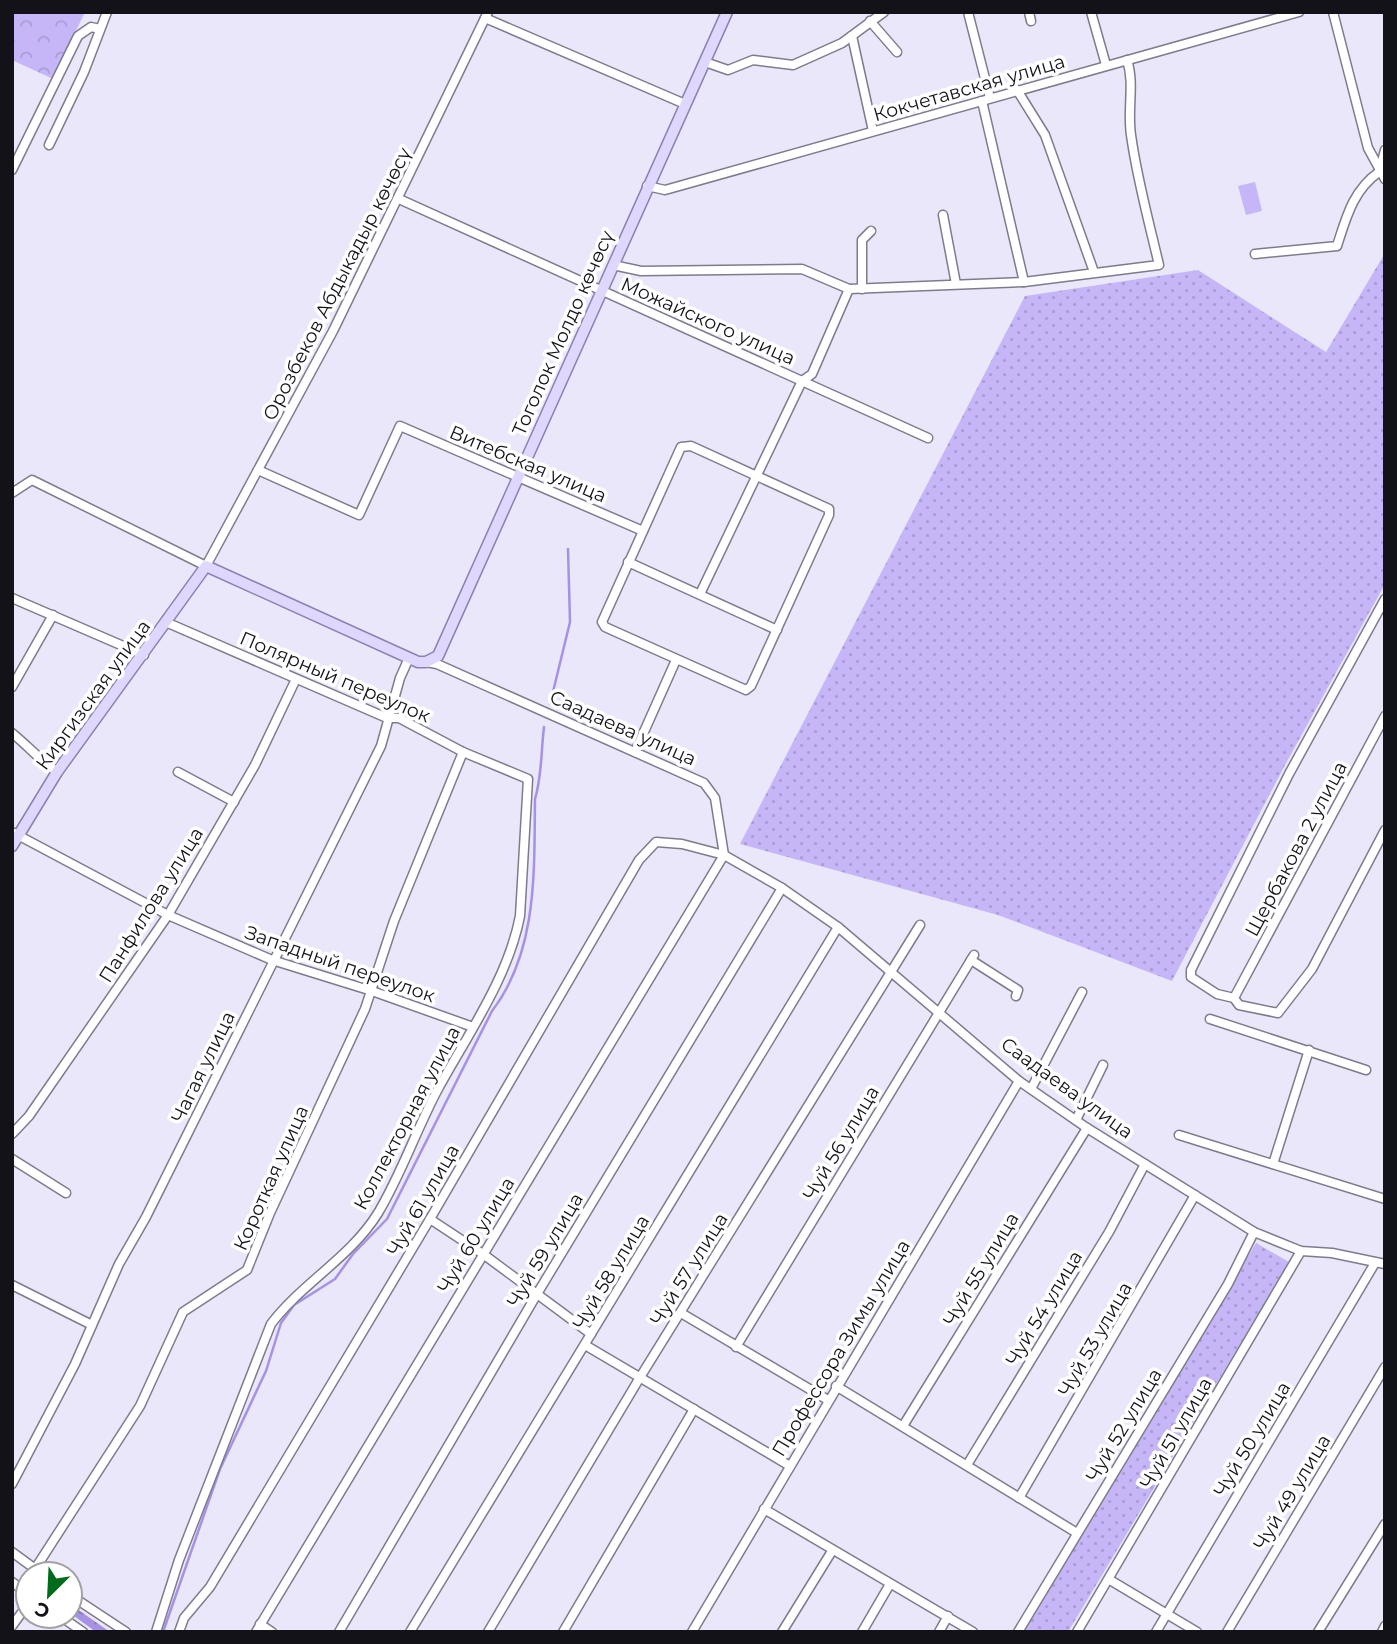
<svg xmlns="http://www.w3.org/2000/svg" width="1397" height="1644" font-family="Montserrat,sans-serif">
  <style>
    .grass { fill: url(#grass-dots) }
    .park { fill: url(#park-crowns) }
    .pitch { fill: #c6b6f8 }
    .water { fill: url(#water-ripples) }
    .lines { fill: none; stroke-linecap: round; stroke-linejoin: round }
    .stream { stroke: #a691e4; stroke-width: 2.5 }
    .minor-casing { stroke: #7e7b8c; stroke-width: 11 }
    .major-casing { stroke: #8c81ae; stroke-width: 13 }
    .minor { stroke: #fff; stroke-width: 8 }
    .major { stroke: #e0d7fe; stroke-width: 10 }
    .labels { text-anchor: middle; dominant-baseline: central; stroke-width: 7; stroke-linejoin: round; paint-order: stroke }
    .street-label { font-size: 19px; fill: #141219; stroke: #fff }
  </style>
  <defs>
    <pattern id="grass-dots" width="8" height="8" patternUnits="userSpaceOnUse" patternTransform="scale(1.75)"><rect width="8" height="8" fill="#c6b6f8"/><path d="M2 2h.1M6 6h.1" fill="none" stroke="#a99bd4" stroke-width="1.8" stroke-linecap="round"/></pattern>
    <pattern id="park-crowns" width="20" height="18" patternUnits="userSpaceOnUse" patternTransform="scale(1.75)"><rect width="20" height="18" fill="#c6b6f8"/><path d="M2 6a3 3 0 1 1 6 0M12 15a3 3 0 1 1 6 0" fill="none" stroke="#a99bd4"/></pattern>
    <pattern id="water-ripples" width="26" height="14" patternUnits="userSpaceOnUse" patternTransform="scale(1.75)"><rect width="26" height="14" fill="#a691e4"/><path d="M2 4q2-2 4 0t4 0M15 11q2-2 4 0t4 0" fill="none" stroke="#8675b8"/></pattern>
  </defs>
  <rect width="100%" height="100%" fill="#eae7fa"/>
  <g class="grass">
    <polygon points="1385,253 1385,584 1285,765 1172,981 998,915 740,844 1025,296 1198,270 1326,352"/>
    <polygon points="1256,1243 1289,1262 1068,1632 1024,1632"/>
  </g>
  <polygon class="park" points="12,12 85,12 53,79 12,60"/>
  <polygon class="pitch" points="1255,182 1262,211 1246,215 1238,186"/>
  <polygon class="water" points="70,1604 110,1632 96,1632 70,1613"/>
  <g class="lines">
    <g class="stream">
      <polyline points="550,704 570,622 568,549"/>
      <path d="M163,1632L220,1469L266,1371L281,1323L294,1305L335,1279L353,1254L387,1219L492,1011C538,951 534,871 535,799C542,776 541,751 544,727"/>
    </g>
    <g class="minor-casing">
      <g id="minor">
        <polyline points="968,12 990,98"/>
        <polyline points="1029,12 1031,21"/>
        <polyline points="1091,12 1106,65"/>
        <polyline points="1333,12 1368,148 1385,179"/>
        <polyline points="485,18 685,104"/>
        <polyline points="870,21 897,52"/>
        <polyline points="852,36 873,131"/>
        <polyline points="705,62 728,70 753,60 793,65 842,43 884,12"/>
        <polyline points="1017,90 1045,135 1094,272"/>
        <polyline points="982,101 1024,282"/>
        <polyline points="49,145 84,72 107,12"/>
        <polyline points="12,170 78,36 91,27 100,29"/>
        <polyline points="1379,172 1385,150"/>
        <polyline points="647,186 665,190 1299,12"/>
        <polyline points="399,199 928,438"/>
        <polyline points="943,215 956,284"/>
        <path d="M1255,254L1337,246C1346,218 1353,190 1379,172"/>
        <path d="M613,265L641,271L802,269L849,289L1024,282L1159,265C1149,222 1137,179 1131,135C1127,109 1135,84 1127,60"/>
        <polyline points="862,289 862,240 871,231"/>
        <polygon points="691,446 829,509 829,515 751,686 746,690 605,627 602,622 681,447"/>
        <polyline points="258,470 359,515 400,426 643,531"/>
        <polyline points="12,493 32,480 206,566 333,331 488,12"/>
        <polyline points="628,562 777,630"/>
        <polyline points="700,594 802,381 812,374 849,289"/>
        <polyline points="12,598 144,655"/>
        <polyline points="1385,599 1289,774 1191,970 1191,977 1217,994 1234,998 1239,1005 1278,1013 1312,969 1385,830"/>
        <polyline points="426,662 437,664 704,783 715,798 724,855 782,888 838,927 1019,1081 1087,1128 1254,1232 1301,1251 1332,1253 1385,1264"/>
        <polyline points="12,687 53,615"/>
        <path d="M12,733C28,746 40,760 57,772"/>
        <polyline points="635,752 676,660"/>
        <polyline points="178,772 234,802"/>
        <polyline points="12,832 168,915 272,960 372,991 473,1027"/>
        <polyline points="971,960 1018,990 1016,996"/>
        <polyline points="1234,998 1385,716"/>
        <polyline points="1210,1019 1366,1070"/>
        <polyline points="1031,1089 1082,992"/>
        <polyline points="1076,1120 1103,1065"/>
        <polyline points="12,1134 29,1116 168,915 255,765 296,679"/>
        <polyline points="1179,1135 1385,1199"/>
        <polyline points="12,1159 66,1193"/>
        <polyline points="1273,1164 1309,1050"/>
        <polyline points="430,1219 483,1254 591,1334"/>
        <polyline points="12,1285 92,1325"/>
        <polyline points="681,1313 828,1400"/>
        <polyline points="585,1345 790,1466"/>
        <polyline points="736,1347 974,955"/>
        <polyline points="836,1386 1077,1533"/>
        <polyline points="903,1426 1087,1128"/>
        <polyline points="967,1465 1109,1232 1145,1164"/>
        <polyline points="12,1484 75,1364 119,1264 146,1217 381,746 400,678 409,658"/>
        <polyline points="1019,1498 1195,1195"/>
        <polyline points="764,1509 973,1632"/>
        <polyline points="12,1552 42,1574"/>
        <polyline points="35,1569 140,1406 183,1312 247,1270 270,1213 365,1009 394,921 463,752"/>
        <polyline points="1110,1580 1197,1632"/>
        <polyline points="12,1582 28,1594"/>
        <polyline points="70,1595 126,1632"/>
        <polyline points="60,1616 83,1632"/>
        <polyline points="260,1624 272,1632"/>
        <polyline points="12,1626 28,1604"/>
        <path d="M156,1632L179,1560L271,1324C302,1283 351,1257 378,1213C401,1175 417,1128 438,1089C468,1034 508,978 520,916L528,779L463,752L399,718H387L168,623"/>
        <polyline points="179,1632 184,1618 210,1587 430,1219 639,860 656,842 682,844 724,855 256,1632"/>
        <polyline points="339,1632 537,1294 782,888"/>
        <polyline points="410,1632 838,927"/>
        <polyline points="488,1632 639,1379 920,925"/>
        <polyline points="563,1632 694,1409"/>
        <polyline points="692,1632 1019,1081"/>
        <polyline points="782,1632 832,1551"/>
        <polyline points="862,1632 890,1584"/>
        <polyline points="939,1632 948,1616"/>
        <polyline points="1018,1632 1228,1284 1254,1232"/>
        <polyline points="1077,1632 1301,1251"/>
        <polyline points="1156,1632 1375,1263"/>
        <polyline points="1227,1632 1385,1367"/>
        <polyline points="1318,1632 1385,1524"/>
        <polyline points="1382,1632 1385,1626"/>
      </g>
    </g>
    <g class="major-casing">
      <polyline id="major" points="12,846 57,772 206,566 418,662 426,662 438,656 727,12"/>
    </g>
    <use href="#minor" class="minor"/>
    <use href="#major" class="major"/>
  </g>
  <g class="labels">
    <g class="street-label">
      <text transform="translate(969 88) rotate(-16)">Кокчетавская улица</text>
      <text transform="translate(337 284) rotate(-63)">Орозбеков Абдыкадыр көчөсү</text>
      <text transform="translate(708 321) rotate(24)">Можайского улица</text>
      <text transform="translate(563 333) rotate(-66)">Тоголок Молдо көчөсү</text>
      <text transform="translate(528 464) rotate(23)">Витебская улица</text>
      <text transform="translate(335 677) rotate(23)">Полярный переулок</text>
      <text transform="translate(93 695) rotate(-54)">Киргизская улица</text>
      <text transform="translate(623 728) rotate(24)">Саадаева улица</text>
      <text transform="translate(1296 849) rotate(-62)">Щербакова 2 улица</text>
      <text transform="translate(151 905) rotate(-58)">Панфилова улица</text>
      <text transform="translate(340 964) rotate(19)">Западный переулок</text>
      <text transform="translate(203 1067) rotate(-64)">Чагая улица</text>
      <text transform="translate(1067 1088) rotate(36)">Саадаева улица</text>
      <text transform="translate(407 1118) rotate(-62)">Коллекторная улица</text>
      <text transform="translate(841 1143) rotate(-59)">Чуй 56 улица</text>
      <text transform="translate(271 1178) rotate(-66)">Короткая улица</text>
      <text transform="translate(423 1200) rotate(-60)">Чуй 61 улица</text>
      <text transform="translate(476 1235) rotate(-59)">Чуй 60 улица</text>
      <text transform="translate(545 1250) rotate(-59)">Чуй 59 улица</text>
      <text transform="translate(689 1269) rotate(-58)">Чуй 57 улица</text>
      <text transform="translate(981 1269) rotate(-59)">Чуй 55 улица</text>
      <text transform="translate(611 1272) rotate(-59)">Чуй 58 улица</text>
      <text transform="translate(1044 1308) rotate(-59)">Чуй 54 улица</text>
      <text transform="translate(1095 1339) rotate(-60)">Чуй 53 улица</text>
      <text transform="translate(841 1348) rotate(-59)">Профессора Зимы улица</text>
      <text transform="translate(1124 1425) rotate(-59)">Чуй 52 улица</text>
      <text transform="translate(1176 1433) rotate(-60)">Чуй 51 улица</text>
      <text transform="translate(1252 1439) rotate(-59)">Чуй 50 улица</text>
      <text transform="translate(1292 1492) rotate(-59)">Чуй 49 улица</text>
    </g>
  </g>
  <rect width="1397" height="1644" fill="none" stroke="#141219" stroke-width="28"/>
  <g transform="translate(49 1595) rotate(204)"><circle r="33" fill="#ffffff" stroke="#a1a0a3" stroke-width="2"/>
  <path d="M0-5L12 26L0 18L-12 26Z" fill="#006b1a"/>
  <text y="-10" font-size="19" font-weight="bold" text-anchor="middle" fill="#141219">С</text>
  </g>
</svg>
